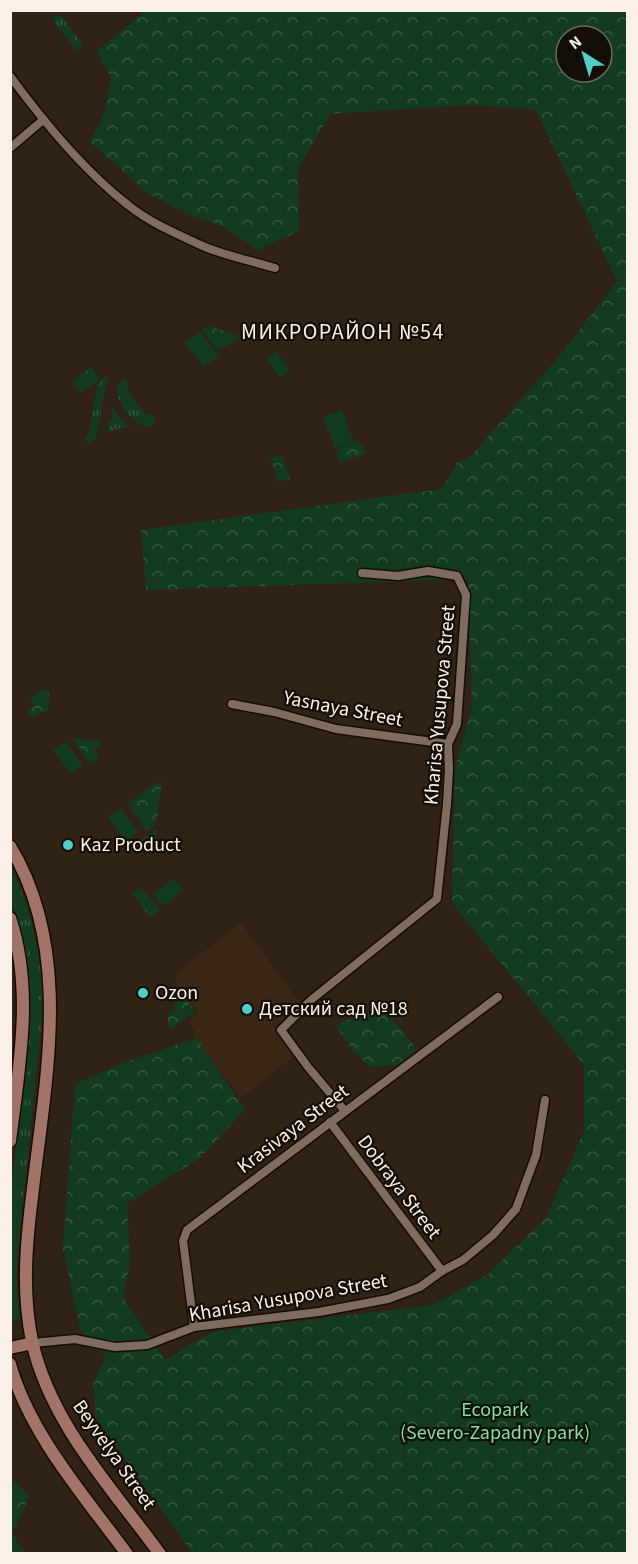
<svg xmlns="http://www.w3.org/2000/svg" width="638" height="1564" font-family="'Source Sans 3',sans-serif">
  <style>
    .built { fill: #3a2716 }
    .grass { fill: url(#grass-tufts) }
    .forest { fill: url(#forest-crowns); fill-rule: evenodd }
    .pitch { fill: #123b20 }
    .lines { fill: none; stroke-linecap: round; stroke-linejoin: round }
    .street-casing { stroke: #180c02; stroke-width: 11 }
    .secondary-casing { stroke: #180c02; stroke-width: 15 }
    .street { stroke: #7e6d5f; stroke-width: 8 }
    .secondary { stroke: #a27467; stroke-width: 12 }
    .poi-dot { fill: #54cdc8; stroke: #140e08; stroke-width: 2 }
    .labels { text-anchor: middle; dominant-baseline: central; stroke-width: 4.5; stroke-linejoin: round; paint-order: stroke }
    .street-label { font-size: 20px; fill: #faf0e8; stroke: #140e08 }
    .poi-label { font-size: 20px; fill: #faf0e8; stroke: #140e08; text-anchor: start }
    .park-label { font-size: 20px; fill: #7de49b; stroke: #140e08 }
    .quarter-label { font-size: 22px; letter-spacing: 1.5px; fill: #faf0e8; stroke: #140e08 }
  </style>
  <defs>
    <pattern id="grass-tufts" width="24" height="20" patternUnits="userSpaceOnUse" patternTransform="scale(1.5)"><rect width="24" height="20" fill="#123b20"/><path d="M3 7l-1-3M5 7V3M7 7l1-3M15 17l-1-3M17 17v-4M19 17l1-3" fill="none" stroke="#355840"/></pattern>
    <pattern id="forest-crowns" width="20" height="18" patternUnits="userSpaceOnUse" patternTransform="scale(1.5)"><rect width="20" height="18" fill="#123b20"/><path d="M2 6a3 3 0 1 1 6 0M12 15a3 3 0 1 1 6 0" fill="none" stroke="#355840"/></pattern>
  </defs>
  <rect width="100%" height="100%" fill="#302316"/>
  <polygon class="built" points="241,923 302,1006 274,1027 294,1056 241,1098 193,1035 196,1033 189,1023 198,1012 174,980 178,977 177,972"/>
  <g class="grass">
    <polygon points="56,15 62,17 82,43 79,50 75,49 54,22 53,19"/>
    <polygon points="108,375 96,438 89,444 86,442 85,438 88,435 98,383"/>
    <path d="M124,379L129,384L127,390L146,415L151,414L154,417L156,421L153,425L146,427C129,420 117,405 117,385Z"/>
    <polygon points="112,405 120,418 130,427 115,429 107,433 109,421 111,421 113,415 111,414"/>
    <path d="M10,864C32,913 43,955 43,1009L17,1260V1294L20,1319L11,1321V1192L28,1043L30,990L27,961L22,934L11,899Z"/>
  </g>
  <g class="forest">
    <path d="M145,11H627V1553H192L96,1418L93,1383L106,1357L81,1332L63,1249L75,1084L123,1063L197,1038L245,1110L199,1159L127,1203L130,1262L123,1297L165,1360L212,1332L433,1305L488,1274L546,1218L584,1131V1065L452,903L455,768L472,706L468,579L146,590L141,530L441,489L457,463L469,458L562,353L617,281L536,110L473,105L330,114L298,169L299,231L258,250L224,227L188,214L150,195L90,142L104,114L111,78L97,51ZM566,36H602V72H566Z"/>
    <polygon points="208,326 240,336 218,351 202,330"/>
    <polygon points="91,367 100,379 81,393 72,381"/>
    <polygon points="358,440 367,453 340,463 336,451"/>
    <polygon points="282,454 290,479 277,482 271,458"/>
    <polygon points="41,690 49,690 48,712 41,712 32,718 27,712 35,705 30,698"/>
    <polygon points="72,738 100,741 100,746 95,750 100,756 90,764"/>
    <polygon points="162,781 156,824 147,831 127,804 156,783 157,784"/>
    <polygon points="156,829 157,830 154,852 129,849"/>
    <polygon points="141,887 160,910 150,917 132,893"/>
    <polygon points="174,984 195,1011 171,1029 168,1025 168,1015 174,1010 175,1003 165,991"/>
    <polygon points="384,1009 417,1049 398,1065 369,1067 352,1049 336,1026 344,1021"/>
    <polygon points="11,1479 30,1496 12,1534 25,1553 11,1553"/>
  </g>
  <g class="pitch">
    <polygon points="200,332 219,356 203,367 185,343"/>
    <polygon points="276,351 290,370 280,378 266,359"/>
    <polygon points="342,410 354,442 335,449 323,417"/>
    <polygon points="65,741 83,765 71,774 53,750"/>
    <polygon points="120,808 138,832 126,841 108,817"/>
    <polygon points="174,878 183,890 163,906 153,894"/>
  </g>
  <g class="lines">
    <g class="street-casing">
      <g id="street">
        <path d="M10,76C43,121 84,171 128,205C150,223 179,235 205,247C227,256 252,261 275,268"/>
        <polyline points="10,148 43,120"/>
        <polyline points="232,704 274,712 336,729 448,744"/>
        <polyline points="345,1111 308,1067 281,1030 311,1000 437,899 447,804 449,769 448,744 457,724 466,595 457,576 428,571 398,576 362,573"/>
        <polyline points="330,1122 442,1271"/>
        <polyline points="194,1327 184,1248 183,1241 187,1230 498,997"/>
        <polyline points="33,1343 75,1339 115,1347 147,1345 194,1327 319,1312 388,1299 420,1287 442,1271 463,1260 493,1235 516,1209 536,1155 545,1100"/>
      </g>
    </g>
    <g class="secondary-casing">
      <g id="secondary">
        <path d="M10,846C74,952 45,1081 32,1197C26,1245 22,1293 32,1341C50,1423 112,1488 160,1554"/>
        <path d="M10,918C34,990 19,1067 10,1141"/>
        <polyline points="10,1348 33,1343"/>
        <path d="M10,1364C29,1433 85,1497 127,1554"/>
      </g>
    </g>
    <use href="#street" class="street"/>
    <use href="#secondary" class="secondary"/>
  </g>
  <g class="poi-dot">
    <circle cx="68" cy="845" r="6"/>
    <circle cx="143" cy="993" r="6"/>
    <circle cx="247" cy="1009" r="6"/>
  </g>
  <g class="labels">
    <g class="street-label">
      <text transform="translate(440 705) rotate(-85)">Kharisa Yusupova Street</text>
      <text transform="translate(343 709) rotate(11)">Yasnaya Street</text>
      <text transform="translate(293 1129) rotate(-37)">Krasivaya Street</text>
      <text transform="translate(399 1187) rotate(53)">Dobraya Street</text>
      <text transform="translate(288 1298) rotate(-10)">Kharisa Yusupova Street</text>
      <text transform="translate(114 1455) rotate(55)">Beyvelya Street</text>
    </g>
    <g class="poi-label">
      <text x="80" y="845">Kaz Product</text>
      <text x="155" y="993">Ozon</text>
      <text x="259" y="1009">Детский сaд №18</text>
    </g>
    <g class="park-label">
      <text x="495" y="1410">Ecopark<tspan x="495" dy="23">(Severo-Zapadny park)</tspan></text>
    </g>
    <g class="quarter-label">
      <text x="343" y="332">МИКРОРАЙОН №54</text>
    </g>
  </g>
  <rect width="638" height="1564" fill="none" stroke="#faf0e8" stroke-width="24"/>
  <g transform="translate(584 54) rotate(323)"><circle r="28" fill="#140e08" stroke="#706862" stroke-width="1.5"/>
  <path d="M0-4.5L10 22L0 15L-10 22Z" fill="#54cdc8"/>
  <text y="-9" font-size="16" font-weight="bold" text-anchor="middle" fill="#faf0e8">N</text>
  </g>
</svg>
